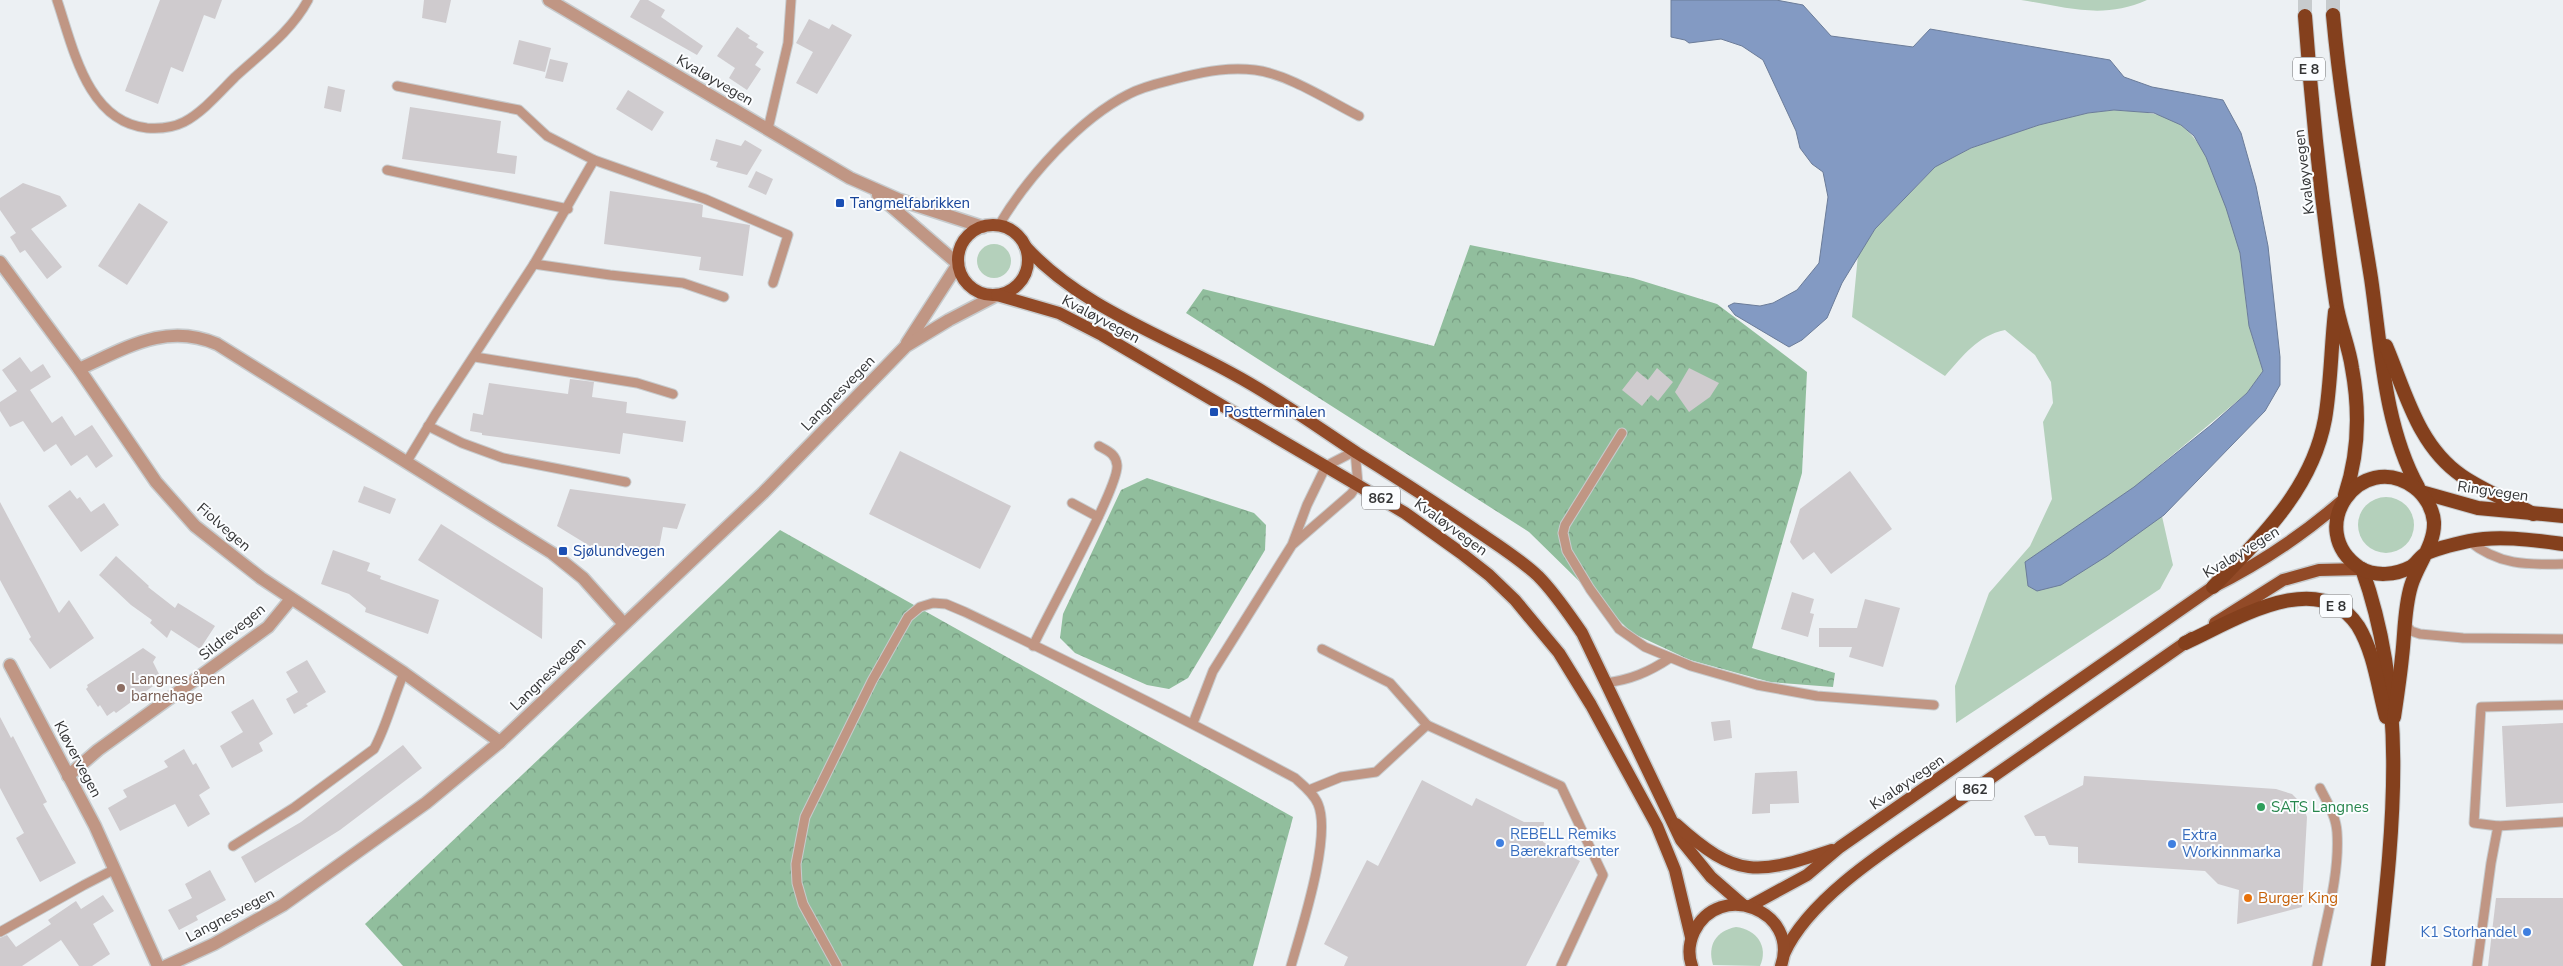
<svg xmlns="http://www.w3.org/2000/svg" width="2563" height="966" font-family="'Nunito Sans',sans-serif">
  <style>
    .grass { fill: #b4d0bb }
    .forest { fill: url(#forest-crowns) }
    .water { fill: #839ac3; stroke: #6b7c99 }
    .building { fill: #cfcbce }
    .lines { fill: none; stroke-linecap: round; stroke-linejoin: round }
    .trunk-tunnel { stroke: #c7cbcd; stroke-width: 14; stroke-dasharray: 14 7; stroke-linecap: butt }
    .service-casing { stroke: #c7cbcd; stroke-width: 11 }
    .minor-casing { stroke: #c7cbcd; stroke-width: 15 }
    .tertiary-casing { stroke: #c7cbcd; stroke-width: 15 }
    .primary-casing { stroke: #c7cbcd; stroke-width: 15 }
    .trunk-casing { stroke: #c7cbcd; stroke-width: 16 }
    .service { stroke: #c09684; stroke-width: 9 }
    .minor { stroke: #c09684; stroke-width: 12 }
    .tertiary { stroke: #c09684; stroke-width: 12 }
    .primary { stroke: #924a27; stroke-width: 12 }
    .trunk { stroke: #84401d; stroke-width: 14 }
    .transit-dot { fill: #1a4fb4; stroke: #fbfdff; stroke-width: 2 }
    .education-dot { fill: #8d6e63; stroke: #fbfdff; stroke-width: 2 }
    .leisure-dot { fill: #2e9e5b; stroke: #fbfdff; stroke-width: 2 }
    .shop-dot { fill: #3f7fe0; stroke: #fbfdff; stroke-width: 2 }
    .food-dot { fill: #e8710a; stroke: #fbfdff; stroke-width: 2 }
    .labels { text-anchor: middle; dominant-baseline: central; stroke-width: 4; stroke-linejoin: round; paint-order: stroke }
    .shield { fill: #fbfdff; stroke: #707172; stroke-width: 1 }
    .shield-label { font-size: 14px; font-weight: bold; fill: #343536 }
    .street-label { font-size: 15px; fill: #343536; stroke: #fbfdff }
    .transit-label { font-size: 15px; fill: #164399; stroke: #fbfdff; text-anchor: start }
    .education-label { font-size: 15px; fill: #785e54; stroke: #fbfdff; text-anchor: start }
    .leisure-label { font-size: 15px; fill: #27864d; stroke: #fbfdff; text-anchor: start }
    .shop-label { font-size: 15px; fill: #366cbe; stroke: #fbfdff; text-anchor: start }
    .food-label { font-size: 15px; fill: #c56008; stroke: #fbfdff; text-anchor: start }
  </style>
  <defs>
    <pattern id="forest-crowns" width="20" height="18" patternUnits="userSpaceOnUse" patternTransform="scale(1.25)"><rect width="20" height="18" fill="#91be9d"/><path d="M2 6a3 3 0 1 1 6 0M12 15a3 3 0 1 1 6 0" fill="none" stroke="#779b81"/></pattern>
  </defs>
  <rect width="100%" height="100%" fill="#ecf0f3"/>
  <g class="grass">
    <path d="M2021,0H2147C2103,20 2066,7 2021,0Z"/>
    <path d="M2114,110C2137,112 2163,111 2182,126C2213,150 2230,215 2240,252C2246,275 2244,300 2249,324C2252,340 2260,355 2263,371L2247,393L2152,472L2173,565L2160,589L1956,723L1955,686L1989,593L2030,546L2052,499L2043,422L2053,403L2051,382L2035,355L2005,330C1977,336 1964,355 1945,376L1852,317L1858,255L1875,229L1935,167L1971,148L2039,125L2088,113Z"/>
    <circle cx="994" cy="261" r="17"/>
    <circle cx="2386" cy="525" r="28"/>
    <path d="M1736,927C1756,929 1769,946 1760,966L1713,965C1707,945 1716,931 1736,927Z"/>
  </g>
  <g class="forest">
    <polygon points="1470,245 1633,278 1717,304 1807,372 1802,473 1752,648 1835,673 1833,687 1770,682 1690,660 1632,633 1529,532 1186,313 1203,289 1434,346"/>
    <polygon points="1147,478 1254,513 1266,525 1265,550 1188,678 1169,689 1147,685 1075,653 1060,638 1063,614 1121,490"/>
    <polygon points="780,530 1293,817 1253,966 403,966 365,924"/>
  </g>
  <polygon class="water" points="1671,0 1776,0 1803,5 1831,36 1913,47 1930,29 2110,60 2124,77 2152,87 2223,100 2241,133 2256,186 2268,246 2280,357 2280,385 2265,411 2164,515 2107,556 2061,585 2037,591 2028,586 2025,562 2134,487 2211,425 2247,393 2263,371 2249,326 2240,253 2226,208 2206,157 2194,136 2181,125 2154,113 2114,110 2088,113 2039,125 1971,148 1935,167 1875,229 1842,283 1827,318 1802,340 1789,347 1735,315 1728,306 1734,303 1760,306 1773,303 1797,290 1819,263 1828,197 1823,172 1812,164 1800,148 1796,131 1763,60 1742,46 1721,39 1689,43 1685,40 1671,37"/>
  <g class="building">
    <polygon points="160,0 222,0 215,19 204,15 183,72 171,67 158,104 125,91"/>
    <polygon points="424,0 451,0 446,23 422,18"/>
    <polygon points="640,0 648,0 665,10 661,17 703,46 697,55 630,17"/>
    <polygon points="809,19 829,29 832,24 852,35 817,94 796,83 813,52 796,43"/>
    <polygon points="737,27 750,36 748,38 758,44 756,47 764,52 755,65 761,69 747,90 729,78 735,68 717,56"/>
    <polygon points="519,40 551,48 545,72 513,64"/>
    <polygon points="550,59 568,63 563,82 545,78"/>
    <polygon points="328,86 345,90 341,112 324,108"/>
    <polygon points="628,90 664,112 652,131 616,109"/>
    <polygon points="410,107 501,121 497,153 517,156 515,174 402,159"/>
    <polygon points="716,139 741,146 745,140 762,150 747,175 716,167 718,162 710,160"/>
    <polygon points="756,171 773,179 766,195 748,187"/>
    <polygon points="23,183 60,196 67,206 31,229 62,267 47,279 25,250 20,253 10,237 16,233 0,210 0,198"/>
    <polygon points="610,191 700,204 703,205 702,217 750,225 743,276 699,270 701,257 604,244"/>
    <polygon points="139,203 168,222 127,285 98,266"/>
    <polygon points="20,357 31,372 43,364 51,377 30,390 52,423 62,416 75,436 92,425 113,456 96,468 87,455 71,466 56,444 44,452 23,421 10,427 0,411 0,402 17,391 2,370"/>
    <polygon points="1657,368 1673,382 1658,401 1651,395 1642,406 1622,390 1637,371 1648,380"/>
    <polygon points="1689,368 1719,383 1710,397 1689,412 1675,392"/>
    <polygon points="570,379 594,382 592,397 627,402 626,413 686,421 683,442 623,433 620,454 482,435 482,433 470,431 473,413 483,415 489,383 568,394"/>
    <polygon points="900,451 1011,506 980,569 869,514"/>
    <polygon points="1850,471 1892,529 1831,574 1814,552 1803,560 1790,542 1800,509"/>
    <polygon points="364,486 396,499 390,514 358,502"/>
    <polygon points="570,489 629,497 686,504 677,529 663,527 659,548 593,548 557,526"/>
    <polygon points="70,490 77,499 80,497 91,512 104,503 119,525 81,552 48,506"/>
    <polygon points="0,502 59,613 69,600 94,638 50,669 29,639 31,637 0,580"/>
    <polygon points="441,524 543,588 542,639 418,560"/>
    <polygon points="333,550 370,563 367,571 381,576 380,579 439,600 428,634 365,612 366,608 349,594 321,584"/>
    <polygon points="116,556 149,586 148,587 175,608 178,603 215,626 200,649 171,630 167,638 150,623 152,620 131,605 99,575"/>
    <polygon points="1792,592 1814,599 1810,613 1814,614 1808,637 1781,629"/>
    <polygon points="1865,599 1900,608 1883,667 1849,657 1852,647 1819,647 1819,628 1857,628"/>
    <polygon points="143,648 156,657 153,662 161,678 159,679 160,681 116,713 114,711 107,716 100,705 98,707 86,689 88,687 87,685"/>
    <polygon points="307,660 326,692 306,704 308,706 294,714 286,699 298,692 286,672"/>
    <polygon points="253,699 273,734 259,743 263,751 232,768 220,746 243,732 231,712"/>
    <polygon points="0,717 11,738 13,736 47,802 43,804 76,863 40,882 16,838 24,833 0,788"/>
    <polygon points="1730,720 1732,738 1714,741 1711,722"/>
    <polygon points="2563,723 2563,803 2506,807 2502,726"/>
    <polygon points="403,745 422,768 340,830 255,883 241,857 301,822"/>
    <polygon points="184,749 193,765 196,763 210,788 199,795 210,814 188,827 175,804 120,831 108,808 127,797 123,790 168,767 164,761"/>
    <polygon points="1797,771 1799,803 1770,804 1770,813 1752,814 1755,773"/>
    <polygon points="2084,776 2276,789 2292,794 2303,805 2307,817 2302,907 2237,924 2239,890 2218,884 2205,871 2078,863 2078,847 2049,845 2045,836 2035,836 2024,816 2083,785"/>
    <polygon points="1422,780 1472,806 1476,798 1524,822 1544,822 1543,842 1580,861 1526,966 1344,966 1348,957 1324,944 1367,860 1378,866"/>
    <polygon points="210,870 226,900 196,916 198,920 179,930 168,910 192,898 185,884"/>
    <polygon points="103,895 114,911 93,924 110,954 92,966 79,966 61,940 22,966 0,966 0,938 7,935 16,947 51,924 48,920 76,901 81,909"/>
    <polygon points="2496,898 2563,898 2563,966 2488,966"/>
  </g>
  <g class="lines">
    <g class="trunk-tunnel">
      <polyline points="2305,0 2305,16"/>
      <polyline points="2333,0 2333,15"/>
    </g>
    <g class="service-casing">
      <g id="service">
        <path d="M57,0C73,47 87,122 147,128C160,129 172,128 184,122C203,112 220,92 235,77C261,53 291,32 308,0"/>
        <polyline points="397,86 519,110 547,136 594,160 705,199 788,235 773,283"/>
        <polyline points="768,129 788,43 791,0"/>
        <polyline points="387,170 568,209"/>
        <path d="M999,225C1027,178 1079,119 1129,94C1146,85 1165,82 1183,77C1208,71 1230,67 1255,70C1288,74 1329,101 1359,116"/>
        <polyline points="534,264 610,275 683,283 724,297"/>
        <polyline points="475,357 637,383 673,394"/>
        <polyline points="428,426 462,443 503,458 626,482"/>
        <polyline points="1622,433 1565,525 1563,533 1567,551 1590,589 1619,629 1645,647 1691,666 1757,685 1817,696 1934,705"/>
        <polyline points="406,463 435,415 534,264 594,160"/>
        <polyline points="1072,503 1098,517"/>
        <path d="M2469,541C2498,565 2527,565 2563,564"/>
        <polyline points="2405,623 2411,631 2420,634 2463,638 2563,639"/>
        <path d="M1033,646C1046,617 1120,485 1117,465C1116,454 1108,451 1099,446"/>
        <polyline points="1322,649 1390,683 1427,725"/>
        <path d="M1605,683C1630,680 1649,672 1670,658"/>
        <polyline points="2563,705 2481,707 2474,823 2498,826 2563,822"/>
        <polyline points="1193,723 1213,671 1292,545 1307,505 1326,466 1355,451 1358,484 1351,494 1292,545"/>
        <polyline points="1309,790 1341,777 1376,772 1427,725 1561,786 1603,875 1561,966"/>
        <path d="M233,846L295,807L374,749C387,725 393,698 404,673"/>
        <polyline points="0,932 84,885 115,869"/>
        <path d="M837,966L803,904L797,883L796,864L805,817L872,681L908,617L920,607L933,603L946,604L965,612C1076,665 1187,720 1295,778C1304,786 1314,794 1318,804C1332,837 1301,930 1291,966"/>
        <path d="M2317,966C2325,923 2340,876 2337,832C2336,816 2327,802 2320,788"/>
        <polyline points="2477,966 2491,863 2498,826"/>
      </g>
    </g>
    <g class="minor-casing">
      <g id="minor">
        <polyline points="0,262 79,369 156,482 195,526 261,578 404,673 500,742"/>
        <path d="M79,369C126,348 166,322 217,344L552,553L583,578L624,624"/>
        <polyline points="10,665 95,826 158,966"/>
        <polyline points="68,776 98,750 268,627 291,599"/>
      </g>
    </g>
    <g class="tertiary-casing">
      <g id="tertiary">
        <polyline points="549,0 850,178 900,200 983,227"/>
        <polyline points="878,195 958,264 907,343"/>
        <polyline points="166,966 214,944 283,905 426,803 500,742 763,493 906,346 949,320 997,295"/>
      </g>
    </g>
    <g class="primary-casing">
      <g id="primary">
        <circle cx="993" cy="260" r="35"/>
        <path d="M1025,246C1080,307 1163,335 1233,374C1276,397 1316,426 1357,453C1397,478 1436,503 1474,529C1496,544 1519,558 1538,576C1555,593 1568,613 1582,633L1681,840L1711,877L1742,904"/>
        <polyline points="997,295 1059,313 1102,335 1405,513 1461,553 1489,575 1515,600 1559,653 1591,705 1657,826 1675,870 1691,937"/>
        <polyline points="2215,623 2283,580 2319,570 2362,569"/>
        <path d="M1676,824C1737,879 1757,875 1832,850"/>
        <path d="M1750,906L1807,875L1840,847L2213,587C2261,563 2303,535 2343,500"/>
        <path d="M1784,954C1812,891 1909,836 1965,796C2040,743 2116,691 2192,638"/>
        <path d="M1692,966C1688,955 1689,943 1694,932C1719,879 1800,911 1781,966"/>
      </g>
    </g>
    <g class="trunk-casing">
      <g id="trunk">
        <path d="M2333,15C2341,103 2357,190 2371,278C2381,346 2384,426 2418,487"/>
        <path d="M2305,16C2312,111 2322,207 2336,302C2339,324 2349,346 2352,368C2360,411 2359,453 2345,495"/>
        <path d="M2386,346C2406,393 2418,446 2462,476C2484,491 2510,501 2533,514"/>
        <polyline points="2421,492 2478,508 2563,516"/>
        <path d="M2362,569C2409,700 2393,830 2378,966"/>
        <path d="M2213,587C2261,537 2312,490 2325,419C2331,384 2331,347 2335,312"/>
        <path d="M2185,643C2232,622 2318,565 2358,626C2374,652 2378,687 2386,717"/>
        <path d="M2394,717C2397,697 2400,677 2402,657C2405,633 2404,609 2411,586C2417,565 2435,545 2434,522C2433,509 2425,495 2414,487C2360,448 2303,530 2360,568C2375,577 2396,575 2411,567C2416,564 2420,557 2425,554C2437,548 2455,544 2469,541C2499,535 2533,540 2563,544"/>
      </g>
    </g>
    <use href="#service" class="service"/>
    <use href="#minor" class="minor"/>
    <use href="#tertiary" class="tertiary"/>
    <use href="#primary" class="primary"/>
    <use href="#trunk" class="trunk"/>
  </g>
  <g class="transit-dot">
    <rect x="835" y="198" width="10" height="10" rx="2.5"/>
    <rect x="1209" y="407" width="10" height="10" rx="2.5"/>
    <rect x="558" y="546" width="10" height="10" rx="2.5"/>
  </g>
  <circle class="education-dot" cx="121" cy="688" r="5"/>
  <circle class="leisure-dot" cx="2261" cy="807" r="5"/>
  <g class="shop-dot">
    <circle cx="1500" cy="843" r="5"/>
    <circle cx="2172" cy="844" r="5"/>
    <circle cx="2527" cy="932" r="5"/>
  </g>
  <circle class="food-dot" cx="2248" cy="898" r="5"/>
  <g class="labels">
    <g class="shield">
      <rect x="2293" y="57.5" width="32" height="23" rx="4"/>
      <rect x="1362" y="486.5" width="38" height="23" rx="4"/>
      <rect x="2320" y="594.5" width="32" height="23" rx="4"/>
      <rect x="1956" y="777.5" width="38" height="23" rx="4"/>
    </g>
    <g class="shield-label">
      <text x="2309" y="69">E 8</text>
      <text x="1381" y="498">862</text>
      <text x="2336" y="606">E 8</text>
      <text x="1975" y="789">862</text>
    </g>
    <g class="street-label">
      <text transform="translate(715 80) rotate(30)">Kvaløyvegen</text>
      <text transform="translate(2304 172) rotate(-97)">Kvaløyvegen</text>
      <text transform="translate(1101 319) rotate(28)">Kvaløyvegen</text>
      <text transform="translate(838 393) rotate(-46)">Langnesvegen</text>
      <text transform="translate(2493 491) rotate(8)">Ringvegen</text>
      <text transform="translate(224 527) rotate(41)">Fiolvegen</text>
      <text transform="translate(1451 527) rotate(36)">Kvaløyvegen</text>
      <text transform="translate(2241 552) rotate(-31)">Kvaløyvegen</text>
      <text transform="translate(232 632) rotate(-39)">Sildrevegen</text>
      <text transform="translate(548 674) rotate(-44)">Langnesvegen</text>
      <text transform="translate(78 759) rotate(62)">Kløvervegen</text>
      <text transform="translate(1907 782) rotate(-34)">Kvaløyvegen</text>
      <text transform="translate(230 915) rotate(-28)">Langnesvegen</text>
    </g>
    <g class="transit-label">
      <text x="850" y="203">Tangmelfabrikken</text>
      <text x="1224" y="412">Postterminalen</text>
      <text x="573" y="551">Sjølundvegen</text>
    </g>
    <g class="education-label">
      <text x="131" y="679">Langnes åpen<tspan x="131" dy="17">barnehage</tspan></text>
    </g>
    <g class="leisure-label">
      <text x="2271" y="807">SATS Langnes</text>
    </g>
    <g class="shop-label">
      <text x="1510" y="834">REBELL Remiks<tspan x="1510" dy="17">Bærekraftsenter</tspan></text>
      <text x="2182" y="835">Extra<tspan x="2182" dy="17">Workinnmarka</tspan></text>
      <text x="2517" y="932" text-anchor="end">K1 Storhandel</text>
    </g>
    <g class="food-label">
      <text x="2258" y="898">Burger King</text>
    </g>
  </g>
</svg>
